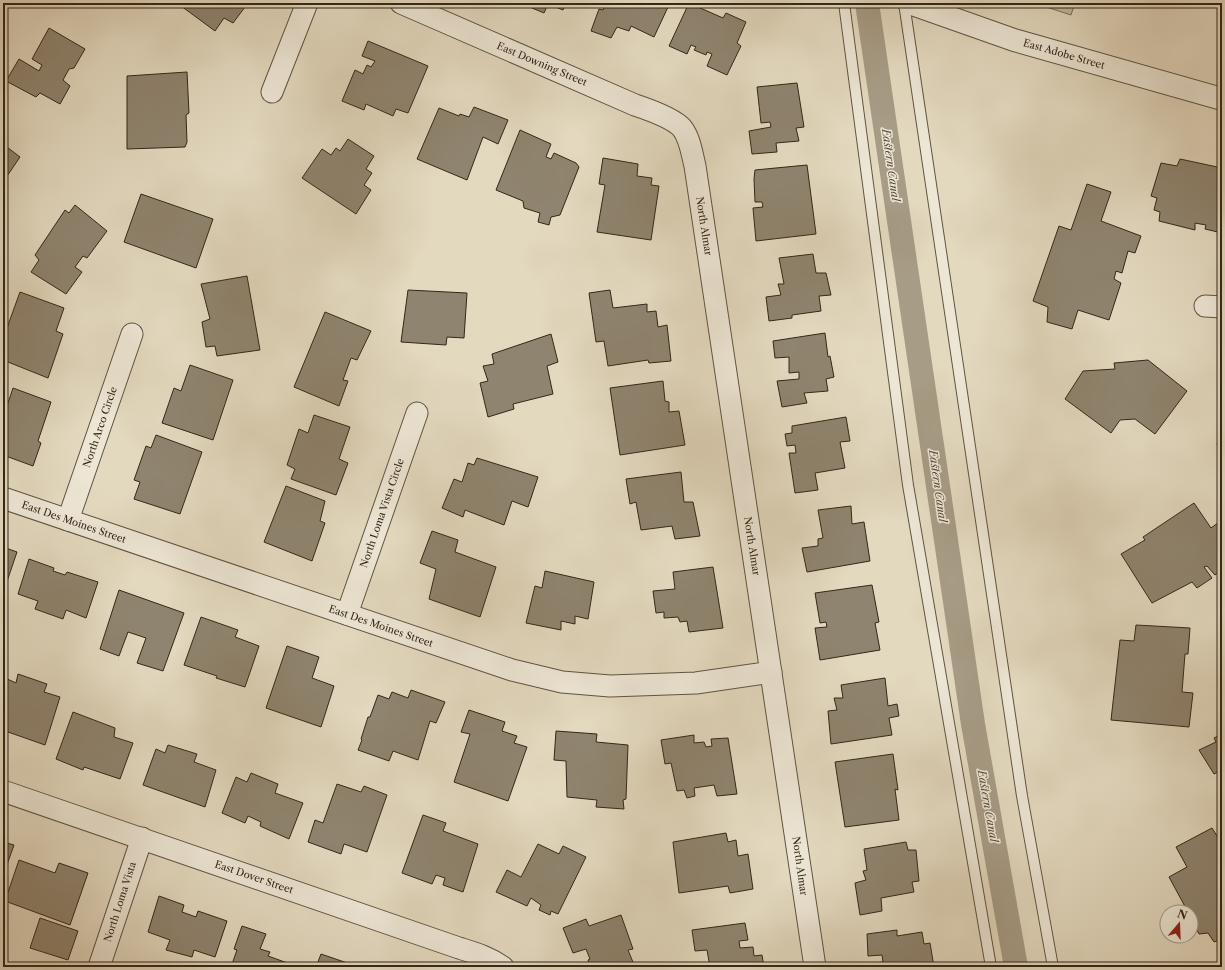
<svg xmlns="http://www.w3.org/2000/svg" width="1225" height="970" font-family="'Libre Caslon Text',serif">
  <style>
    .green { fill: #c5bba3; stroke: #7c715e }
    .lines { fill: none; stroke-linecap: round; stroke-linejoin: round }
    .canal { stroke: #a79c86; stroke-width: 24 }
    .building { fill: #8f846f; stroke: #332718 }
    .service-casing { stroke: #5f5442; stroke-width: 12 }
    .minor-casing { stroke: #5f5442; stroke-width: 23 }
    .tertiary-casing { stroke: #5f5442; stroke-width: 24 }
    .service { stroke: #ede6d5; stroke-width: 10 }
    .minor { stroke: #ede6d5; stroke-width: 21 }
    .tertiary { stroke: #ede6d5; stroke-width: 22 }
    .labels { text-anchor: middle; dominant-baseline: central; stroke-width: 3; stroke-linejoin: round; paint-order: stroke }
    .street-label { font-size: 10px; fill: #332718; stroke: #ede6d5 }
    .water-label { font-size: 11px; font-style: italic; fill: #564a39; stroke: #ede6d5 }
  </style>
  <rect width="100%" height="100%" fill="#e3d9bf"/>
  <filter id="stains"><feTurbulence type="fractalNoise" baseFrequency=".005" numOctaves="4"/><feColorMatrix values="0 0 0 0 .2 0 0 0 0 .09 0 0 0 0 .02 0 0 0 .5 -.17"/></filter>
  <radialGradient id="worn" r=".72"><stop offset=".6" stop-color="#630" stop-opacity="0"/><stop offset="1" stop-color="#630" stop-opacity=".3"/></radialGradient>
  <polygon class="green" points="1034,3 1075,3 1071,15"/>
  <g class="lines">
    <polyline class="canal" points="867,3 973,724 1016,967"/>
  </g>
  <g class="building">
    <polygon points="177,3 248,3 233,23 224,18 215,31"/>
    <polygon points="520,3 566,3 563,10 548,4 544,13"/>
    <polygon points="606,3 659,3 668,7 654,37 631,26 629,31 617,27 611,38 591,31 599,9 603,10"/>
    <polygon points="689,3 723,18 726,13 746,22 737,43 741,46 727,75 707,66 712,54 707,52 706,55 694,50 696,47 691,45 687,54 669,46"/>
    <polygon points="49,28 85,49 74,68 69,69 63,80 70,86 60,104 40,93 36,97 6,81 19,59 39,71 42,65 32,59"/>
    <polygon points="368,41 428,66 408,113 396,109 393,116 366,104 364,110 342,101 355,70 363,74 367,65 371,67 375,61 362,56"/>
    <polygon points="187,72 189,113 186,115 187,142 185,147 127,149 127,76"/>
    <polygon points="797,83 804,127 796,128 799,141 776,143 777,152 752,154 749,131 771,127 770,122 761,123 757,87"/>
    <polygon points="474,107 508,120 498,144 483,137 467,180 417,159 439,108 459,116 460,114 469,117"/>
    <polygon points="520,130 551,144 546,157 551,159 554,153 576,163 579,167 560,215 551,217 549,225 538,222 540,213 524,208 523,201 496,190"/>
    <polygon points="348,139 374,156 366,169 372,173 364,185 371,190 356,214 302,178 322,149 331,155 336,148 340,151"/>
    <polygon points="3,144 20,157 3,182"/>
    <polygon points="603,158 638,164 637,176 652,178 651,185 659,186 651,240 597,232 605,185 599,184"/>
    <polygon points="1180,159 1222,168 1222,233 1205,229 1206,225 1195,223 1195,230 1159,221 1160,212 1154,210 1157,198 1151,196 1161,163 1177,166"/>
    <polygon points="807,165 816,234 756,241 753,208 763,207 762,202 755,202 754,179 755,170"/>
    <polygon points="1087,184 1111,192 1101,221 1141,236 1135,253 1128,251 1122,273 1116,271 1114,279 1121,283 1109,320 1078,310 1072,329 1047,322 1048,307 1033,301 1059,226 1071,230"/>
    <polygon points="141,194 213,219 196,268 124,242"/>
    <polygon points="75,205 107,231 87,258 83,256 75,267 82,272 66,294 31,272 39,260 35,255 65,210 69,213"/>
    <polygon points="813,254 816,273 826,273 831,295 819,296 821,311 792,315 792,318 769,321 766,297 781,295 778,284 784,284 779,258"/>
    <polygon points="247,276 260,350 217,356 215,346 206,347 202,322 210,319 201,284"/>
    <polygon points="408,290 467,293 464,338 447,337 446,345 401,342"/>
    <polygon points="610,290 613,308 647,304 647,312 656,311 658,327 667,325 671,361 649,363 648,360 608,366 604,341 596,342 589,293"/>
    <polygon points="20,292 64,308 56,331 63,334 48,378 3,360 3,339"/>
    <polygon points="325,312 371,331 357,360 351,358 343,380 348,381 339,406 294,387"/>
    <polygon points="825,333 828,357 830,356 834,377 826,379 828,391 804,393 807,403 782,407 777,381 799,379 799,372 789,373 789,357 775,358 773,341"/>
    <polygon points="551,334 558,362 547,366 553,394 513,404 514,409 488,417 480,383 488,381 483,366 494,364 492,354"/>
    <polygon points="1148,360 1187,391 1155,434 1135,419 1120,420 1111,433 1065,399 1083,371 1115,369 1114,363"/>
    <polygon points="190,365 233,380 213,440 162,423 174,388 181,391"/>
    <polygon points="663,381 665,401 669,402 669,412 679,411 685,445 620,455 610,388"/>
    <polygon points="13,388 51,402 38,441 41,443 33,466 3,455 3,418"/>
    <polygon points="314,415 350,427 339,459 348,463 336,495 291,479 295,469 287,465 299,429 308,433"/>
    <polygon points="846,417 850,441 840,442 845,468 815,473 818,490 795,493 789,453 796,453 795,445 787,446 785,434 792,433 792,426"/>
    <polygon points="1222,427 1222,447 1217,445"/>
    <polygon points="156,435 202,452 180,514 134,499 140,482 134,480 146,446 151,448"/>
    <polygon points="477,458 538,477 528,507 512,501 504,525 465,510 463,517 442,508 454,479 462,482 468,463 474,465"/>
    <polygon points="681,472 684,502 693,502 700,536 675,539 672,526 641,530 636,502 630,504 626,479"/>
    <polygon points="286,486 325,501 320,521 325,523 312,561 264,542"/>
    <polygon points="1194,503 1211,528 1222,520 1222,570 1215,575 1207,566 1204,567 1212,578 1197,588 1192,582 1152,603 1121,554 1145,540 1143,537"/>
    <polygon points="851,506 852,524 864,522 870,561 807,572 802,548 818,546 818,539 823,538 818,510"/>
    <polygon points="432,531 458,540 455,552 496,567 480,617 429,599 436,569 420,563"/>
    <polygon points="3,547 17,552 3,593"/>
    <polygon points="29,559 54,568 53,571 65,575 67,572 98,582 86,618 66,610 63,619 35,609 38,601 18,594"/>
    <polygon points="713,567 723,628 689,632 687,621 680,622 678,617 664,618 664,612 656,613 653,591 675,589 673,572"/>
    <polygon points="545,571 594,582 588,619 575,616 575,624 561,621 561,630 526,623 535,586 542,588"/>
    <polygon points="872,585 879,622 875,623 880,650 820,660 815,628 827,627 826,622 820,623 815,593"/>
    <polygon points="119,590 184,613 163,671 137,663 146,638 128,632 119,656 100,649"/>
    <polygon points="201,617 238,630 235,637 259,646 245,687 216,678 217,676 184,665"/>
    <polygon points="1136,625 1190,628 1188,654 1185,654 1182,692 1193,693 1189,727 1111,720 1120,640 1134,641"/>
    <polygon points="287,646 319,657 312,678 334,686 321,727 266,708"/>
    <polygon points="18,674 47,684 44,692 60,697 45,745 8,732 4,739 3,739 3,677 16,683"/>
    <polygon points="885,678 888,706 897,704 899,716 889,718 892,735 831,744 828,711 837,710 834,698 843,698 841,685"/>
    <polygon points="411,690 445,702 436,723 430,721 418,760 393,751 389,761 358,750 362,740 361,739 368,717 370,717 378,695 389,699 392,692 408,698"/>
    <polygon points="469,710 505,722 502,731 517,736 514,743 527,747 508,801 454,782 470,734 461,732"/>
    <polygon points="73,712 115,728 114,737 133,743 120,779 84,767 83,770 56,759"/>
    <polygon points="556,731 597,734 596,742 628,745 626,799 623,800 624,809 596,807 597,800 567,797 566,761 554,760"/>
    <polygon points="1222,734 1222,770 1214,774 1199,750 1216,742 1214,738"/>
    <polygon points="694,735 694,743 704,742 706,747 712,746 711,739 728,738 737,794 717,796 714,785 694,788 695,796 687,798 684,790 677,791 671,763 665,764 661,740"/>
    <polygon points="168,745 197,754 194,762 216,770 205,807 143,785 156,749 165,753"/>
    <polygon points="893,754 898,790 895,789 899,820 845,827 835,762"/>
    <polygon points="251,773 278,784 275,793 303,803 289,839 260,826 261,822 248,816 245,823 222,813 236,777 247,782"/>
    <polygon points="337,784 361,792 364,786 387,795 367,852 344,844 341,854 308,842 315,820 323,823"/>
    <polygon points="423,815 446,823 443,831 478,844 463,892 443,885 445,878 436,875 432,884 402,873"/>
    <polygon points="1212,828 1222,844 1222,939 1214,942 1208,933 1199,934 1191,919 1191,912 1188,912 1169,877 1187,867 1176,847"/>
    <polygon points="726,833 728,842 736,840 738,856 748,854 753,889 730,893 728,886 679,893 673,842"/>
    <polygon points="3,842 14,845 3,876"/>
    <polygon points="906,842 908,850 916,850 919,881 912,882 914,892 881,898 882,911 860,915 855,883 866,880 863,871 867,870 864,849"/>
    <polygon points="538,844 559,854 563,846 586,857 558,914 551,911 550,915 539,910 541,905 531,898 527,906 496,892 507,870 521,877"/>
    <polygon points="19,860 55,873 59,863 88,873 70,925 5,901"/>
    <polygon points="159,896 184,905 182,912 196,917 198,911 227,921 215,957 194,950 192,957 166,950 170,940 148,932"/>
    <polygon points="621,915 633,949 628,950 635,967 590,967 588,960 590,959 586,949 573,953 563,928 586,919 589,926"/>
    <polygon points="40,918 78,931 68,960 30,948"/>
    <polygon points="745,923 748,940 739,941 740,948 753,947 754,956 762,955 764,967 710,967 707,950 695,951 692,930"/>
    <polygon points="242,926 266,934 260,949 270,952 268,956 293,965 293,967 231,967 237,950 234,949"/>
    <polygon points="897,930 897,936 922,932 924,944 930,943 934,967 867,967 867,964 883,962 882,955 868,956 867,934"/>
    <polygon points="321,954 359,967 316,967"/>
  </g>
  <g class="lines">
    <g class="service-casing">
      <g id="service">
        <polyline points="844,3 908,485 991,967"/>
        <polyline points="904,3 1022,796 1053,967"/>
      </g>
    </g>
    <g class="minor-casing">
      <g id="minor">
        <path d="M401,3L635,105C647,109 673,118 682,128C690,138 692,154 695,166L815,967"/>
        <polyline points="272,92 307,3"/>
        <polyline points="1205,306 1222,307"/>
        <polyline points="3,498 512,670 562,682 610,686 696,683 771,672"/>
        <polyline points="68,520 132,334"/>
        <polyline points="347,614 417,413"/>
        <path d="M3,791L459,948C475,953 489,957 503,967"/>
        <polyline points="99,967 142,838"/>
      </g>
    </g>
    <g class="tertiary-casing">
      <polyline id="tertiary" points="909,3 1014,40 1222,99"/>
    </g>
    <use href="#service" class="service"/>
    <use href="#minor" class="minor"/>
    <use href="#tertiary" class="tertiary"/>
  </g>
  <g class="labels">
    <g class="street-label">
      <text transform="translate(1064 54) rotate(16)">East Adobe Street</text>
      <text transform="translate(542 64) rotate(23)">East Downing Street</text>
      <text transform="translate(704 226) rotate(81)">North Almar</text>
      <text transform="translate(100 427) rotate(-71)">North Arco Circle</text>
      <text transform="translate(382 513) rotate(-71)">North Loma Vista Circle</text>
      <text transform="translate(74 522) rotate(19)">East Des Moines Street</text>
      <text transform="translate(752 546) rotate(81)">North Almar</text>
      <text transform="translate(381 626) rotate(19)">East Des Moines Street</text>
      <text transform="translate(800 866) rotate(82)">North Almar</text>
      <text transform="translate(254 877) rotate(19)">East Dover Street</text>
      <text transform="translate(120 902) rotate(-72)">North Loma Vista</text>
    </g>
    <g class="water-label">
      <text transform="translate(891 165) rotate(82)">Eastern Canal</text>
      <text transform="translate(938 486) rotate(82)">Eastern Canal</text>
      <text transform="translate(988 806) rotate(80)">Eastern Canal</text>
    </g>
  </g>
  <rect width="1225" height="970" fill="none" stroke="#e3d9bf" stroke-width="16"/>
  <rect x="4" y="4" width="1217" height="962" fill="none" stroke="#332718" stroke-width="2"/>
  <rect x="8" y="8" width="1209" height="954" fill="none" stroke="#332718"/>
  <g transform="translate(1179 924) rotate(19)"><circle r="19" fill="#ede6d5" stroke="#a39a89"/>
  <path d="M0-3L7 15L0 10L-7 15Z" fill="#8f2418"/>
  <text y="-6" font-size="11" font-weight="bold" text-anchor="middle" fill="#332718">N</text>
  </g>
  <rect width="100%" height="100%" filter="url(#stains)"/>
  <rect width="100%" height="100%" fill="url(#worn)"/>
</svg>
